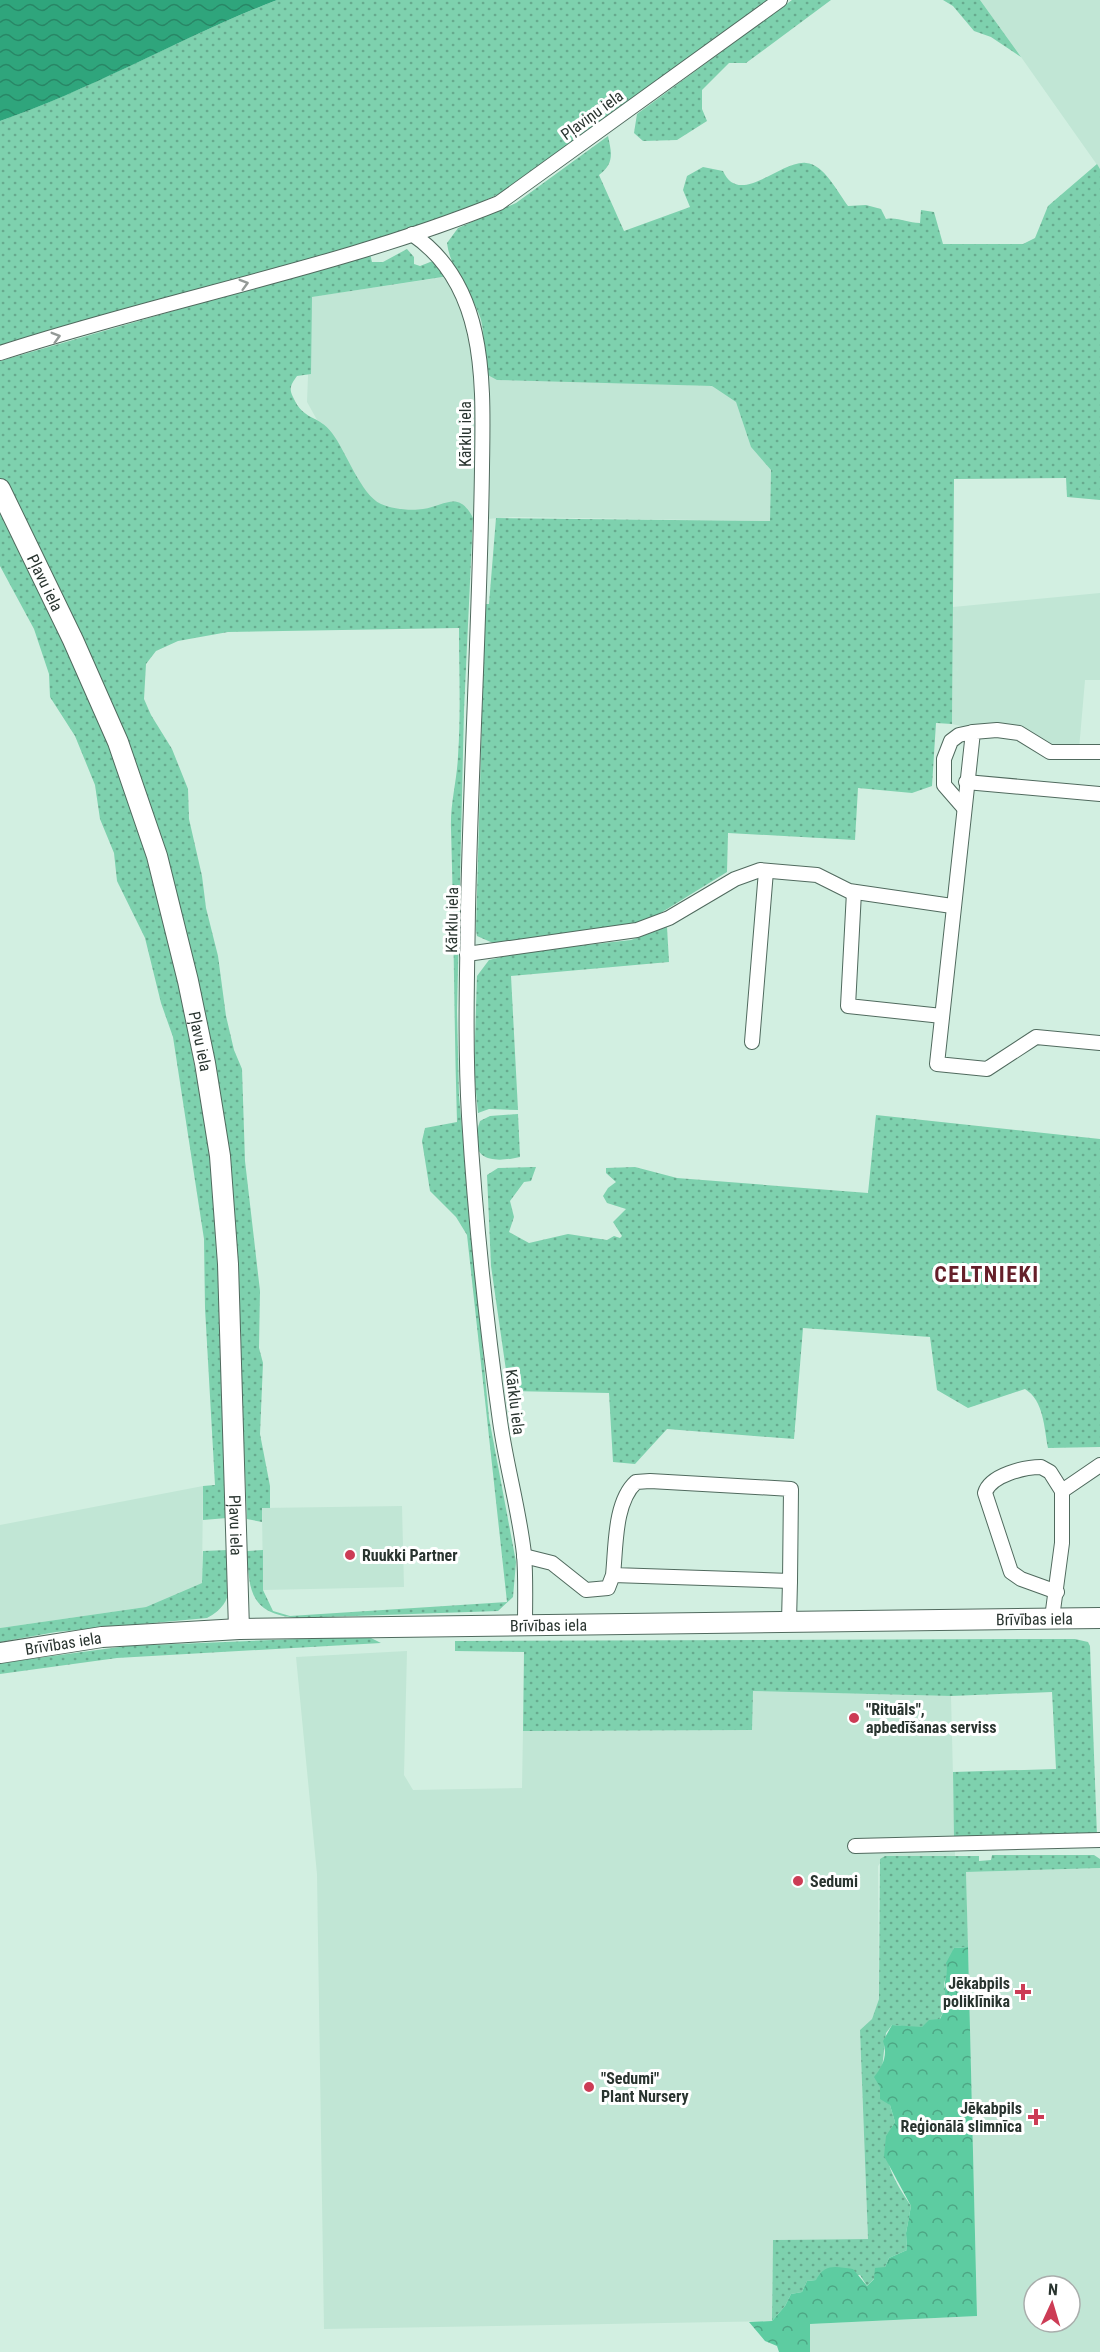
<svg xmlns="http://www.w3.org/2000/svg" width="1100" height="2352" font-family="'Roboto Condensed',sans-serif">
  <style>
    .built { fill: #c1e6d5; fill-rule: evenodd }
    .grass { fill: url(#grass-dots) }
    .forest { fill: url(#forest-crowns) }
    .water { fill: url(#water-waves) }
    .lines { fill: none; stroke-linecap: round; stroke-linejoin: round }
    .street-casing { stroke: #506a5e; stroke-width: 16 }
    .secondary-casing { stroke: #506a5e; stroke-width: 22 }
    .street { stroke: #fff; stroke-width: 14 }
    .secondary { stroke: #fff; stroke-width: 20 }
    .oneway { stroke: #949a97 }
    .poi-dot { fill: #cc3c55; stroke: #fff; stroke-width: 2 }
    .labels { text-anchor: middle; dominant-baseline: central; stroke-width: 6; stroke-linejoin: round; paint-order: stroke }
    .street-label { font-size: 16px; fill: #29342f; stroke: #fff }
    .poi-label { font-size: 16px; font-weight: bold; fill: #29342f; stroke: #fff; text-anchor: start }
    .district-label { font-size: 22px; font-weight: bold; letter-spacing: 1.5px; fill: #651f29; stroke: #fff }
  </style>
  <defs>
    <pattern id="grass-dots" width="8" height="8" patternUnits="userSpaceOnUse" patternTransform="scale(1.5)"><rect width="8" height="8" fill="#7ed1ae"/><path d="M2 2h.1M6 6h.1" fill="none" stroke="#67aa8e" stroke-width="1.8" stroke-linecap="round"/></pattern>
    <pattern id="forest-crowns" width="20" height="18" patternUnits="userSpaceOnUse" patternTransform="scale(1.5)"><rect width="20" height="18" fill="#5dcca1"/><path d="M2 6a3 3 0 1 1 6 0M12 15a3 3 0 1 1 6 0" fill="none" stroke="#4da684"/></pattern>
    <pattern id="water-waves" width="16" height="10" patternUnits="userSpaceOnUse" patternTransform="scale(1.5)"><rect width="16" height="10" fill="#2fa57c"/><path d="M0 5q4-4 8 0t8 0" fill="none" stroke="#288766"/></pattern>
  </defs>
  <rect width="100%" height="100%" fill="#d2efe1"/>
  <g class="built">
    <polygon points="980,0 1100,0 1100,169 1021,57"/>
    <polygon points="498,269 498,379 712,386 736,402 751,447 771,470 770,521 513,517 377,527 307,402 311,297"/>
    <polygon points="1100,593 1100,680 1085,680 1079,749 1050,746 952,724 953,607"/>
    <polygon points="203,1486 202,1583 146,1607 0,1628 0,1525"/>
    <polygon points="402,1506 404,1587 263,1590 262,1508"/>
    <polygon points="407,1651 404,1775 413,1790 522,1788 523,1731 752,1730 752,1691 951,1696 955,1856 885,1856 878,1866 879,1999 872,2019 860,2030 868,2239 773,2240 772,2321 324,2329 317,1874 296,1657"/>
    <path d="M1100,1868V2352H810V2324L977,2316L966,1872ZM1034,2286H1070V2322H1034Z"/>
  </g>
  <g class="grass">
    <path d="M277,0H771L519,185L448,217L357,246L0,347V121C95,88 183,36 277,0Z"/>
    <polygon points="792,0 831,0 746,63 729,63 702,90 702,109 707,121 677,140 643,141 634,133 637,114"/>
    <polygon points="943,0 980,0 1021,57 991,37 974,31 953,6"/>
    <path d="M608,136C612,154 614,164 599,175L624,231L690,207L683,190L687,176L703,167L723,171C739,208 781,160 806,163C824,164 838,193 848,206L866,205L881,209L886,219C899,217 907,223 920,223L921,210L934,212L943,244H1023L1035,238L1048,206L1097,164L1100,169V500L1067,497L1066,478L954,479L952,724L936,723L932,786L912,793L858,788L855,840L728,833L727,872L646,922L614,929L493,943L477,936L476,930L485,604H489L496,518L770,521L771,470L751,447L736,402L712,386L497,380L486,374C481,355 487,333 479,314C470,290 450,269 447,243L458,228L516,203Z"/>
    <path d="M407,249L414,257V264L420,266L438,259L449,276L312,297L311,374L297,376C292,383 288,388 293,397C304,422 318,414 332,433C346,451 361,495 381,504C392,509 411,511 423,509C446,505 459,490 473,518L464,710L457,1011L459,1096L489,1418L516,1562L513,1597L498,1611L297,1618C250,1614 249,1591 247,1551L263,1550V1590L273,1611L290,1616L507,1602L467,1235L456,1217L430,1191L422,1141L425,1128L457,1122C454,1024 454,926 451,829C450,803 457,781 458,756C461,713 459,670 459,628L228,632L178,641L156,651L146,664L144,699L151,715L172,749L188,789L189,819L202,876L206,908L218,956L226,1016L234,1050L242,1069L245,1161L260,1291L259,1348L263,1363L260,1434L270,1486V1508H262V1522L247,1519L238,1304L187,945L30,531L0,479V361L370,254L372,262H383Z"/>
    <polygon points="0,511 75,664 107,741 137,822 178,978 214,1170 220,1245 227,1518 203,1520 203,1486 215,1485 205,1308 204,1239 173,1037 161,1003 145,938 117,881 114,853 100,819 95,785 75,736 50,697 49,674 34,629 0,566"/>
    <polygon points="667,927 669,962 511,976 518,1110 489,1109 478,1113 474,1071 477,976 489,960 523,952 631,940"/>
    <path d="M518,1114L520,1157C489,1164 467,1159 480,1121L490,1116Z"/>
    <path d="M876,1115L1100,1139V1447L1048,1448C1044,1427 1044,1401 1025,1389L968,1408L937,1390L930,1337L803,1328L794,1439L667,1429L635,1464L613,1462L609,1393L509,1391L491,1266L487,1175L498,1168L536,1167L531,1181L524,1182L510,1201L514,1217L509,1232L529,1243L568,1234L607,1240L614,1236L620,1238L622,1236L613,1222L626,1209L607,1203L603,1196L608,1188L616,1182L606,1173V1168L635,1167L677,1178L868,1193Z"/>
    <path d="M228,1550C228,1580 238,1602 207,1618L56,1632L0,1642V1628L146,1607L202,1583L203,1551Z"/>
    <polygon points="367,1636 381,1643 117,1658 0,1674 0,1663 127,1646"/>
    <polygon points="1003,1639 1075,1639 1088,1642 1090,1646 1097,1836 954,1838 953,1772 1056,1769 1052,1692 951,1696 753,1691 752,1730 523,1731 524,1652 455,1651 455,1641 460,1641"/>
    <path d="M992,1855H1094L1100,1859V1868L966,1872L968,1947L954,1948L944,1984L948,2004L939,2020L922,2028L892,2025L886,2033L880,2087L890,2105L895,2122C875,2151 894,2180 911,2206L906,2233L907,2250L889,2258L885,2267L867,2286L860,2275L807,2281L802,2292L791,2294L785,2306L772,2321L773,2240L868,2239L860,2030L872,2019L879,1999L880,1859L885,1856H979V1861L991,1860Z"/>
  </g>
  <path class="forest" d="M968,1947L977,2316L810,2324V2352H779L777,2346L765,2341L749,2322L772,2321L785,2306L791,2294L802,2292L807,2281L816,2280C825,2263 836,2267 853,2269L867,2286L874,2279L875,2268L885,2267L889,2258L907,2250L906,2233L911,2206L884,2156L886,2136L895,2122L890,2105L880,2099V2087L874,2077C883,2066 888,2055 883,2041L892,2025L922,2027L929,2020L940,2019C947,2006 945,2002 945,1987C944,1977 949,1973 946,1963L954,1948Z"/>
  <path class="water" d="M0,0H277C183,36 96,88 0,121Z"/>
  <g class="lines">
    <g class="street-casing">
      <g id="street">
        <path d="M412,234C489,286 483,386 482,468C480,615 471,762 468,909C467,978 465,1047 469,1116C475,1216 486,1321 500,1421C506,1465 519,1509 524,1554C526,1577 525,1601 525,1625"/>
        <path d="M0,353C165,299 338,268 499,203L780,0"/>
        <polyline points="1100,752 1050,752 1019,733 997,730 973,732 937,1064 987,1069 1036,1037 1100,1043"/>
        <polyline points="966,782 1100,794"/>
        <polyline points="964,808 944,785 944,759 951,741 959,735 973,732"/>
        <polyline points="854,892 848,1006 942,1016"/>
        <polyline points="467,954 637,930 669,918 735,879 760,870 817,875 849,891 952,906"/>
        <polyline points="752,1042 766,871"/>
        <path d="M524,1556L552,1563L586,1590L608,1588L613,1575C616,1548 614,1502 636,1482L650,1481L791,1489L790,1581L613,1575"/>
        <path d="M1057,1592L1021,1579L1011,1572L985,1493C990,1475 1025,1467 1041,1467L1050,1472L1062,1491"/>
        <polyline points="1052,1618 1062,1543 1062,1491 1100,1465"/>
        <polyline points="789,1621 790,1581"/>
        <polyline points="855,1846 1100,1840"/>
      </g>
    </g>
    <g class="secondary-casing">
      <g id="secondary">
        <path id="s1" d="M0,489L73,640L118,742L157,856L188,981L205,1063L220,1156L228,1264L239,1629"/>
        <path id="s2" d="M0,1653L102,1637L239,1629L1100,1618"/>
      </g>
    </g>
    <use href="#street" class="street"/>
    <use href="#secondary" class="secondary"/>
  </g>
  <defs><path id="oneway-chevron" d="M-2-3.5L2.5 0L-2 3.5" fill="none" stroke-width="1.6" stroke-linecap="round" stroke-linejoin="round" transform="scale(1.5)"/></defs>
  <g class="oneway">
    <use href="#oneway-chevron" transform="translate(244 284) rotate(-16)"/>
    <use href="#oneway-chevron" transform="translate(56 337) rotate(-16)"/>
  </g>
  <g class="poi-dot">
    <circle cx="350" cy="1555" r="6"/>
    <circle cx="854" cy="1718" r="6"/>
    <circle cx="798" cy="1881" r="6"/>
    <path d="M1020 1983h6v6h6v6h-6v6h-6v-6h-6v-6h6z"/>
    <circle cx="589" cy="2087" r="6"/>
    <path d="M1033 2108h6v6h6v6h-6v6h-6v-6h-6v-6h6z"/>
  </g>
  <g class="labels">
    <g class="street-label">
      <text transform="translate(592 115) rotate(-36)">Pļaviņu iela</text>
      <text transform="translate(465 434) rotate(-90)">Kārklu iela</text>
      <text stroke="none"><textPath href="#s1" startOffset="104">Pļavu iela</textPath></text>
      <text transform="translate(452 920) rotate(-89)">Kārklu iela</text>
      <text stroke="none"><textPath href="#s1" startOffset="590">Pļavu iela</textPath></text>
      <text transform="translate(515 1402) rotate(83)">Kārklu iela</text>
      <text stroke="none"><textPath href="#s1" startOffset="1076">Pļavu iela</textPath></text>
      <text stroke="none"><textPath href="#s2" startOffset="1036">Brīvības iela</textPath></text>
      <text stroke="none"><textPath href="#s2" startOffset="550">Brīvības iela</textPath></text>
      <text stroke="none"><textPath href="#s2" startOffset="64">Brīvības iela</textPath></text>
    </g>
    <g class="poi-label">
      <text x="362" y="1555">Ruukki Partner</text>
      <text x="866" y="1709">"Rituāls",<tspan x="866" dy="18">apbedīšanas serviss</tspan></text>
      <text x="810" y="1881">Sedumi</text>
      <text x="1010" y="1983" text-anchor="end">Jēkabpils<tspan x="1010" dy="18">poliklīnika</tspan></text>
      <text x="601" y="2078">"Sedumi"<tspan x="601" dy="18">Plant Nursery</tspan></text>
      <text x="1022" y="2108" text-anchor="end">Jēkabpils<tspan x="1022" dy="18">Reģionālā slimnīca</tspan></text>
    </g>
    <g class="district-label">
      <text x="987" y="1274">CELTNIEKI</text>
    </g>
  </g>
  <g transform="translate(1052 2304) rotate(4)"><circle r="28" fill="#ffffff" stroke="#a9aeac" stroke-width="1.5"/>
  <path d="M0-4.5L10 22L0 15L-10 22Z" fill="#cc3c55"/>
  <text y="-9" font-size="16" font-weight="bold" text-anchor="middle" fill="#29342f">N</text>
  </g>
</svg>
